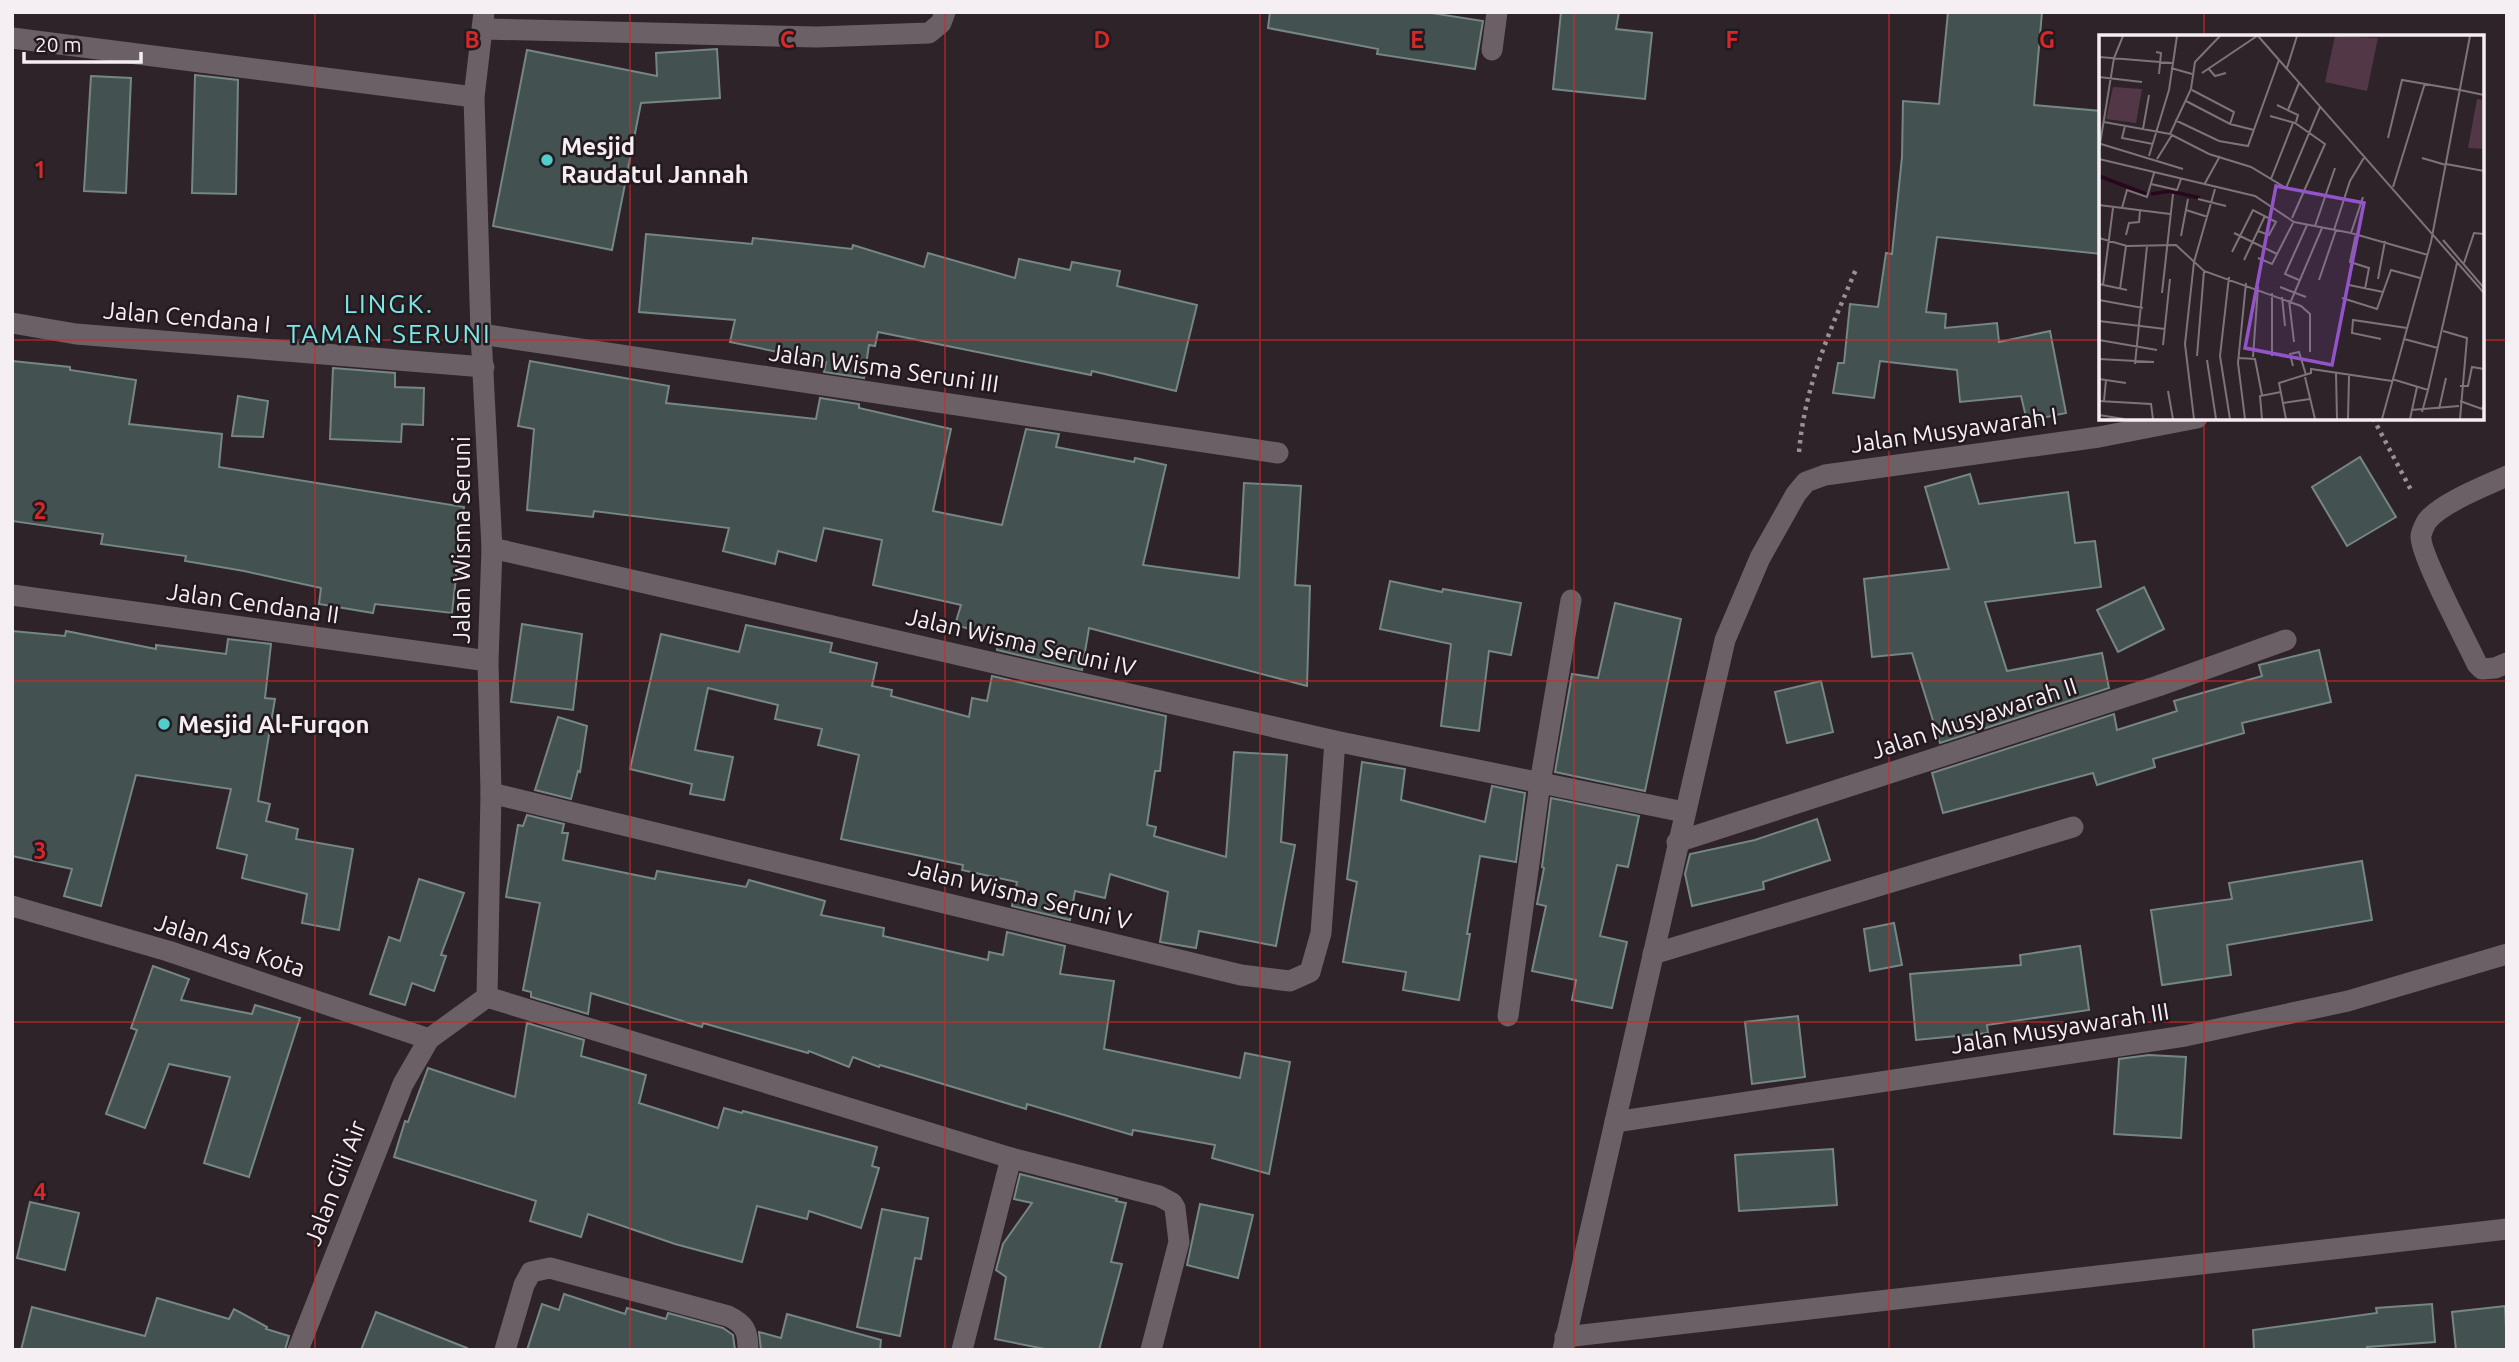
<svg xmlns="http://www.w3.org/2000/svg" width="2519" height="1362" font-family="Ubuntu,sans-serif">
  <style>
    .building { fill: #435151; stroke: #768685; stroke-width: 2 }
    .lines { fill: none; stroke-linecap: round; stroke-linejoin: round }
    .path { stroke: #999196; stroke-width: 4.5; stroke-dasharray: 3.5 5; stroke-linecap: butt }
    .street { stroke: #6b6066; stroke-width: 21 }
    .grid { fill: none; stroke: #d62828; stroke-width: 2; stroke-opacity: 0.55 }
    .poi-dot { fill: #53cdcb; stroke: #231a1f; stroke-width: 2.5 }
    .labels { text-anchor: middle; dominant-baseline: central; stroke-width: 5; stroke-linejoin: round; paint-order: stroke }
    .poi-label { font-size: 24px; font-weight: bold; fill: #f5eef2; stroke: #231a1f; text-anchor: start }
    .street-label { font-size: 24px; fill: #f5eef2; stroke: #231a1f }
    .neighbourhood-label { font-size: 26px; letter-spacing: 2px; fill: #7ce7e6; stroke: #231a1f }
    .inset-river { fill: none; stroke: #28071d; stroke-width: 3.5 }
    .inset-road { fill: none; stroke: #7d7479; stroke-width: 2 }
    .view { fill: #9353c9; fill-opacity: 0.15; stroke: #9353c9; stroke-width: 3.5 }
    .inset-edge { fill: none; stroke: #f5eef2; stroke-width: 3.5 }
    .grid-label { font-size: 23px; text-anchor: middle; font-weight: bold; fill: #d62828; stroke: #231a1f; stroke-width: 5; stroke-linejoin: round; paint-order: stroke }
  </style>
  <rect width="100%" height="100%" fill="#2d2329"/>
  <g class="building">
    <polygon points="1270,12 1425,12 1483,21 1475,69 1377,54 1378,49 1268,28"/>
    <polygon points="1561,12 1619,12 1616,29 1652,33 1645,99 1553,89"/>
    <polygon points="1948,12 2042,12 2034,105 2101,111 2101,254 1937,237 1926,312 1946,314 1945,328 1997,323 1999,342 2050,331 2066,413 2027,421 2021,396 1960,402 1957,370 1880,361 1874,398 1833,393 1838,363 1844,363 1850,304 1878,307 1886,253 1892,254 1902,157 1903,101 1939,104"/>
    <polygon points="717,49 720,98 641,103 612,250 493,226 527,50 657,76 656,53"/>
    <polygon points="195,75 238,80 236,194 192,193"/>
    <polygon points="91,76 131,78 126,193 84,191"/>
    <polygon points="646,234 752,244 753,238 852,249 853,245 924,267 928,253 1015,278 1019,259 1070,270 1072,262 1120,271 1117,286 1197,305 1176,391 1092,371 1091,375 878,332 875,346 869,345 864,378 824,372 826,362 730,342 735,320 639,312"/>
    <polygon points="12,361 70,367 70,370 136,380 129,424 222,434 219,467 464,507 452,613 375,604 373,613 319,604 321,588 244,571 185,561 186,556 101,544 103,534 12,521"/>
    <polygon points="530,361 669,386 666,403 816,419 820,398 859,404 859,408 951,429 933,511 1002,525 1026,429 1059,434 1056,447 1134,462 1135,458 1166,465 1143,565 1239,578 1244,483 1301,486 1295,585 1310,586 1307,686 1089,628 1082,670 997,650 1000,637 955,625 961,605 873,585 882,540 824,528 816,561 778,551 775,564 723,551 729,528 594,511 593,517 527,510 534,429 518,426"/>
    <polygon points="333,368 395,373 395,387 424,388 423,425 402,424 401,442 330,439"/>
    <polygon points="238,396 268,401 263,437 232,436"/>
    <polygon points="2360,457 2396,517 2347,546 2312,487"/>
    <polygon points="1970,474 1979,504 2068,492 2075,543 2095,541 2101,587 1985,602 2007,671 2102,653 2109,688 1940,743 1912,653 1872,657 1864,579 1949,569 1925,487"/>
    <polygon points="1390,581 1442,592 1443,589 1521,603 1511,655 1489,651 1479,731 1441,726 1451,644 1380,629"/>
    <polygon points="2144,587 2164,629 2118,652 2097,610"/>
    <polygon points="1615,603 1681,619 1645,791 1555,772 1572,674 1598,678"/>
    <polygon points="522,624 582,634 573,710 511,702"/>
    <polygon points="746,625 832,643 830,652 877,663 872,686 892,690 891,696 969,717 972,698 987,701 992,676 1166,716 1160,771 1155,771 1147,825 1156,827 1154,836 1226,857 1234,752 1287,755 1281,842 1295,845 1276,946 1199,931 1196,948 1160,942 1168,892 1110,874 1105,898 1075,891 1070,920 1012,906 1017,882 962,870 963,865 841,839 859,755 818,745 822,729 775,719 778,705 708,688 695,750 733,757 724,800 690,794 692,784 630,769 661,634 739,652"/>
    <polygon points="12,631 65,636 66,631 156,649 156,645 226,654 228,639 271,644 265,698 275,699 258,801 270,804 266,821 298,829 296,839 353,849 339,930 302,923 307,894 242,878 247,855 217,848 231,789 136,775 101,906 64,896 72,869 12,856"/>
    <polygon points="2319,650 2331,702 2242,723 2244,733 2153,759 2155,767 2097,785 2093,773 1943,813 1932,773 2114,714 2117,730 2177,711 2174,701 2262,676 2259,665"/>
    <polygon points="1821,681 1833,732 1787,743 1775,692"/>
    <polygon points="558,717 587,726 580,772 578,771 571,799 535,790"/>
    <polygon points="1362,762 1405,769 1401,800 1485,822 1492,786 1525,793 1516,862 1480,856 1467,934 1470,934 1459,1000 1403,990 1406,972 1343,962 1357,882 1347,879"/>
    <polygon points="1551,798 1639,816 1628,867 1617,865 1600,936 1627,942 1612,1008 1572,1000 1576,980 1532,971 1546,906 1537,904 1544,868 1542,867"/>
    <polygon points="527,815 564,824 562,833 568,833 563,860 655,879 657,871 746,887 749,880 825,901 821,915 884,928 883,936 988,960 989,952 1003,955 1007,932 1065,946 1060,974 1114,981 1104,1049 1240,1078 1245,1053 1290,1062 1269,1174 1212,1158 1215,1145 1133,1130 1132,1135 1027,1104 1026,1109 880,1065 879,1067 853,1057 849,1067 809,1051 808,1053 703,1023 702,1027 591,993 588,1014 531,997 531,992 523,990 540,903 506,897 518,825 523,826"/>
    <polygon points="1817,819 1830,860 1763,882 1764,889 1692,906 1685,874 1690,854 1755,840"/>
    <polygon points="2362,861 2372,920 2227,945 2231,975 2162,985 2151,910 2232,899 2229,883"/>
    <polygon points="419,879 464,893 441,955 446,956 434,991 412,983 405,1005 370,994 389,937 400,941"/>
    <polygon points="1894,923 1902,965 1870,971 1864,929"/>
    <polygon points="2080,946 2089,1010 1987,1025 1988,1033 1916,1040 1910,974 2021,965 2020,955"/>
    <polygon points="153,966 189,979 181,1000 252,1014 255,1005 300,1018 249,1177 204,1163 230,1077 169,1064 145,1128 106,1114 137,1030 131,1028"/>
    <polygon points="1798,1016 1805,1077 1752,1084 1745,1022"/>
    <polygon points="527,1023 584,1040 581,1056 646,1075 639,1103 718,1128 724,1108 742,1113 743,1111 877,1147 872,1166 879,1168 861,1228 809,1211 807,1219 757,1206 742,1262 675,1244 588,1214 581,1237 530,1221 536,1201 394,1157 405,1121 408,1122 428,1068 515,1097"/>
    <polygon points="2149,1055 2186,1057 2181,1138 2114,1134 2119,1059"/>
    <polygon points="1833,1149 1837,1205 1739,1211 1735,1155"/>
    <polygon points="1020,1174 1117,1199 1116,1201 1126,1203 1111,1262 1122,1264 1099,1350 1050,1350 995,1339 1006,1277 996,1270 1003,1244 1032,1203 1014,1199"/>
    <polygon points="30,1202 79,1213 65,1270 17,1258"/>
    <polygon points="1200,1204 1253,1215 1238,1278 1187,1265"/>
    <polygon points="882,1209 928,1218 921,1259 915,1258 900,1336 857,1327"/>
    <polygon points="564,1294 625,1314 627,1308 666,1319 668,1313 723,1328 733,1335 735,1350 527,1350 542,1304 559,1310"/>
    <polygon points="157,1298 229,1319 234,1309 267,1327 266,1329 289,1336 285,1350 21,1350 32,1307 145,1336"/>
    <polygon points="2432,1304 2435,1342 2367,1347 2368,1350 2254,1350 2253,1330 2377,1313 2376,1308"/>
    <polygon points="2505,1306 2507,1350 2456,1350 2452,1312"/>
    <polygon points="376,1312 467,1348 467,1350 361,1350"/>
    <polygon points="787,1314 881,1340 880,1350 761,1350 759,1332 781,1338"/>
  </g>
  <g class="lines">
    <g class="path">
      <polyline points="2373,418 2412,492"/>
      <path d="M1799,452C1805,384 1831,328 1857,267"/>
    </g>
    <g class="street">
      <polyline points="484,29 817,37 929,33 941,23 945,12"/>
      <polyline points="12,38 474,97"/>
      <polyline points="1492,50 1497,12"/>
      <polyline points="12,323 76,334 484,367"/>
      <polyline points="481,334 1278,453"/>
      <path d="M2507,476C2485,486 2441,503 2427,521C2425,524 2421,533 2421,536C2419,553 2468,644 2477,664L2482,669L2495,668L2507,663"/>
      <polyline points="492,548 1335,741 1684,812"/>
      <polyline points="12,595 488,661"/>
      <polyline points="491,793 1241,975 1290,981 1310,972 1321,933 1335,741"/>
      <polyline points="1677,842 2158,686 2286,640"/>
      <polyline points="12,906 168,951 429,1039"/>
      <polyline points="1653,954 2073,827"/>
      <polyline points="487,997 1011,1158 1159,1196 1172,1203 1175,1208 1179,1242 1151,1350"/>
      <polyline points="1508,1016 1540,783 1571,600"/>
      <polyline points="1615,1122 2185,1036 2348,1001 2507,954"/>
      <polyline points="1565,1337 2507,1229"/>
      <polyline points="298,1350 403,1084 429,1039 487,997 491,793 488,661 492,548 481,334 474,97 484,12"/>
      <path d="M505,1350L524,1285L531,1272L550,1268L728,1316C745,1324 748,1331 748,1350"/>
      <polyline points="962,1350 1011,1158"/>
      <polyline points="1563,1350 1725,640 1760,558 1796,494 1806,482 1825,475 2099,437 2197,418"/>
    </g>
  </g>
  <path class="grid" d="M315,12V1350M630,12V1350M945,12V1350M1260,12V1350M1574,12V1350M1889,12V1350M2204,12V37M12,340H2101M2482,340H2507M2204,418V1350M12,681H2507M12,1022H2507"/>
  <g class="poi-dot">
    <circle cx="547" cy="160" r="7"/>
    <circle cx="164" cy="724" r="7"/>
  </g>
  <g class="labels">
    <g class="poi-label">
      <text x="561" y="146">Mesjid<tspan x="561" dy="28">Raudatul Jannah</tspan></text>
      <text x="178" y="724">Mesjid Al-Furqon</text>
    </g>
    <g class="street-label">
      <text transform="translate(187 317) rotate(5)">Jalan Cendana I</text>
      <text transform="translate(884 368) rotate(8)">Jalan Wisma Seruni III</text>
      <text transform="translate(1954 430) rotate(-8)">Jalan Musyawarah I</text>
      <text transform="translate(461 540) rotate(-90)">Jalan Wisma Seruni</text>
      <text transform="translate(253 603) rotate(8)">Jalan Cendana II</text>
      <text transform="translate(1021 642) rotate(13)">Jalan Wisma Seruni IV</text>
      <text transform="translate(1974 718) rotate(-18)">Jalan Musyawarah II</text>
      <text transform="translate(1020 894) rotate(14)">Jalan Wisma Seruni V</text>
      <text transform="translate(230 945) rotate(18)">Jalan Asa Kota</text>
      <text transform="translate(2060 1028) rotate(-9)">Jalan Musyawarah III</text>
      <text transform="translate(335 1183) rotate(-69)">Jalan Gili Air</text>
    </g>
    <g class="neighbourhood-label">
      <text x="389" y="303">LINGK.<tspan x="389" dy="30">TAMAN SERUNI</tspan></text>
    </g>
  </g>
  <g transform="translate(2099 35)">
    <rect width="385" height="385" fill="#2d2329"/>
    <path d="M236,1L279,3L268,56L226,47ZM14,52L43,54L37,88L7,84ZM378,64L385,65V114L369,113Z" fill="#523746"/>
    <path class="inset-river" d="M0,141L47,159M52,159L71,156L101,163"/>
    <path class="inset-road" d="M159,1L385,258M57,17L62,18L60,39M0,22L73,28M72,33L93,39M109,33L116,41L127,38M188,33L198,1M103,38L158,1M0,42L43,47M93,55L135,77L131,89M361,55L385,60M87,66L131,89L155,95M178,70L199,80L197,87M189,75L200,48M171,81L196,88L226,109L193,183M76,85L120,106L149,111L180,25M5,87L71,99L110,119L152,132L187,153L221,72M26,91L23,103L54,109M44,94L50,60M71,99L92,54L96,27L121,1M289,103L303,45L361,55M2,109L84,134M0,115L15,23L24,1M50,121L70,55L78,1M323,123L347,130M0,124L156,161L195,187L252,198L329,220M58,124L73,100M347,129L385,136M172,144L194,88M52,149L78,155L82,144M105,150L121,121M294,152L326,48M99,164L127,171M0,170L71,179M23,173L28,155L48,162L55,138M87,175L109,182M216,191L236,133M235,195L251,146L266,121M135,198L178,219M252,198L264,162M257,199L251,227L270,233L266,254M27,200L30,188L40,187L41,176M82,201L89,164M0,203L28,211L77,210L105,236L202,271L211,279V317M344,205L385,253M133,217L154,175L177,187L170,200L159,196M159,223L173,229L194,188M145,225L166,181M365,228L375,198L385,199M130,242L121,321L131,384M279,244L286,206M200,245L186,239L208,190M220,245L237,195M0,249L28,255M4,250L14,173M250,250L284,257M181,252L207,262M21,254L27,211M63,258L74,159M173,258V321M183,262L186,291M243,263L278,274L292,235L321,243M0,265L44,273M190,265L195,307M192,266L223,193M0,286L66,294M344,296L368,303L361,384M282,304L253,298L254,285L308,293M305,304L339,313M0,305L58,315M64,310L71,244M98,321L105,236M154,322L159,252M140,323L156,324L163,360M0,324L55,327M108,325L117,384M36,329L48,211M194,331L191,319L200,317L207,340M237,338L238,384M206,342L216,384M0,344L27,348M293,344L329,355L358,228M361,351H369L373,332L385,334M69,356L74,384M0,366L52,369L54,384M5,366L7,345M361,366L383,374L385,369M184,368L211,364M340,374L347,343M312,375L360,371M323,377L329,355M0,380L25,384M95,384L86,309L95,227L116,154M146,384L139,328L147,248M163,384L161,361L182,357M187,384L180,348L212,338V334L293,346M249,384L250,341M283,384L332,207L371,1M311,384L318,352"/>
    <path class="view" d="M177,151L265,168L233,330L146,313Z"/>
    <rect width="385" height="385" class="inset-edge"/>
  </g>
  <g class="grid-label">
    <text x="472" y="48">B</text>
    <text x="787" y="48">C</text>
    <text x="1102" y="48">D</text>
    <text x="1417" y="48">E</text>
    <text x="1732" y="48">F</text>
    <text x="2047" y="48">G</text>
    <text x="40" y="178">1</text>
    <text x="40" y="519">2</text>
    <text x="40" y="859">3</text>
    <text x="40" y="1200">4</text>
  </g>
  <rect width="2519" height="1362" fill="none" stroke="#f5eef2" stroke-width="28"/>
  <path d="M24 52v10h117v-10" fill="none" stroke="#f5eef2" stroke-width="3.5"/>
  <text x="35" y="52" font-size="21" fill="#f5eef2" stroke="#231a1f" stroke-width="5" paint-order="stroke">20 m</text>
</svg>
